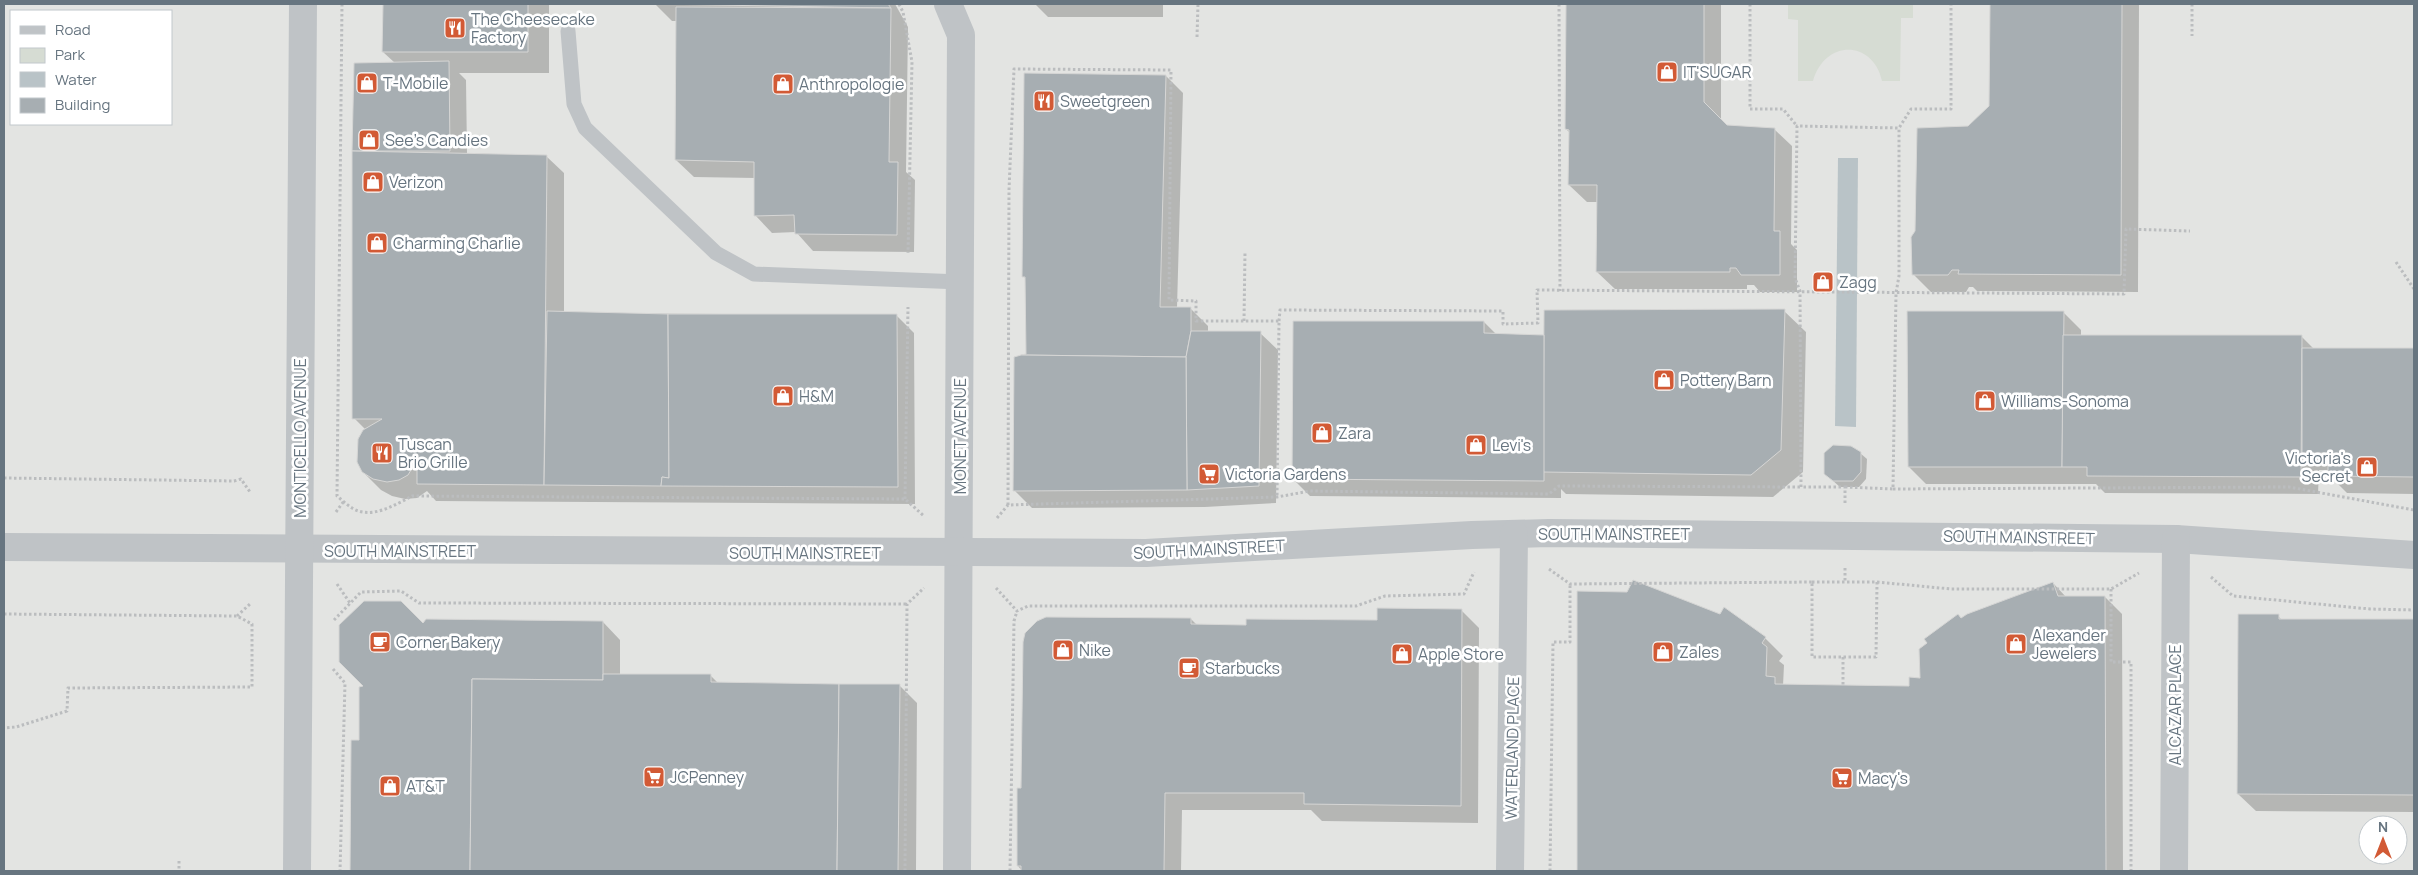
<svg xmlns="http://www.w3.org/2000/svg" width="2418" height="875" font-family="Manrope,sans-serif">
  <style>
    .built { fill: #e3e4e2; fill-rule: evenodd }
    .green { fill: #d6dcd3 }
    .water { fill: #b9c3c7 }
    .shadow { fill: #0003 }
    .building { fill: #a7aeb2; stroke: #d6d6d5 }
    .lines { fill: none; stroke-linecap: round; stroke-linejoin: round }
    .path { stroke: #bbbdbf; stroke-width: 3; stroke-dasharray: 2.5 2.5; stroke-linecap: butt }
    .lane { stroke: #bfc3c6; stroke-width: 15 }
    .street { stroke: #bfc3c6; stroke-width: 28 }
    .labels { text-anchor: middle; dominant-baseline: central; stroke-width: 5; stroke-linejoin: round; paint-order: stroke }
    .poi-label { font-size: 16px; fill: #677580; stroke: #fff; text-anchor: start }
    .street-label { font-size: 16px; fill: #677580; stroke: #fff }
  </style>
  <rect width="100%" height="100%" fill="#f5f5f2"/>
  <path class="built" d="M4,4H2414V871H4ZM11,11H171V124H11ZM2368,825H2398V855H2368Z"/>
  <path class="green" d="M1788,4H1913V18H1901L1900,81H1882C1873,40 1825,39 1813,81H1798V20L1788,19Z"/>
  <polygon class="water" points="1838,158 1858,158 1856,427 1835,426"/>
  <g class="shadow">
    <polygon points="384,4 549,4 549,73 459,73 466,80 467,153 546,156 564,173 564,313 896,315 914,333 915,504 436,501 427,491 417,498 405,499 392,496 381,490 363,472 366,430 354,418 355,64 395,63 383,52"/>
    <polygon points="655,4 895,4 908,27 906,172 915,180 914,252 813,251 796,232 772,233 755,215 755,178 694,177 676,160 677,21 672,21"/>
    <polygon points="1035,4 1163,4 1163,17 1048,17"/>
    <polygon points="1567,4 1721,4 1721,121 1727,126 1774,129 1792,146 1791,244 1797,250 1797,292 1760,292 1754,285 1747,285 1747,289 1615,289 1597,272 1598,202 1587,202 1569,185 1570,133 1566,129"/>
    <polygon points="1992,4 2139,4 2138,292 1977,291 1973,287 1969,287 1966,292 1931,292 1913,274 1969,128 1990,106"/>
    <polygon points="1166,76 1183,93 1177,308 1191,309 1208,326 1208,332 1260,333 1278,350 1276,503 1205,507 1032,508 1015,491 1027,355 1027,280 1023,276"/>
    <polygon points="1784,311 1806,332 1803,472 1773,497 1566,494 1561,489 1561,498 1310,496 1293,479 1484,322 1497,335 1545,336"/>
    <polygon points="2064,313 2081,330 2081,336 2301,336 2314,349 2414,349 2414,494 2347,493 2330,476 2330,470 2319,470 2318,494 2105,493 2096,484 1926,484 1909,467"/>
    <polygon points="1860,453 1867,459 1866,479 1859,487 1840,487 1832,480"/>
    <polygon points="2053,583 2066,597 2105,597 2122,614 2123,871 1579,871 1579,592 1720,615 1725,609 1765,638 1783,656 1779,661 1784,665 1783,686 1910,687 1921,679 1962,619"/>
    <polygon points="1462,611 1479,628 1478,823 1322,821 1311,810 1182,810 1181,871 1022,871 1018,866 1026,633 1031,627 1047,618 1191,619 1197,625 1247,626 1378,621"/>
    <polygon points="2278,616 2282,620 2414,620 2414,812 2256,811 2238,794"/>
    <polygon points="603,622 620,640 620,675 711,676 719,684 900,686 917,703 916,871 352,871 352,741 360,741 423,625"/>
  </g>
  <g class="building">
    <polygon points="383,4 528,4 528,52 382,52"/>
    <polygon points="653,4 888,4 891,8"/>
    <polygon points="1566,4 1704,4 1704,102 1727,125 1775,128 1774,231 1780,231 1780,275 1741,275 1736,268 1730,268 1730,272 1596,272 1597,185 1568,185 1569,130 1565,129"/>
    <polygon points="1990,4 2122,4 2121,275 1958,274 1959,270 1952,270 1948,275 1912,275 1911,237 1915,231 1917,128 1968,126 1989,106"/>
    <polygon points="676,7 891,8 889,162 898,162 897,235 795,234 794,215 754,216 754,162 675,160"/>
    <polygon points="449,61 450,151 352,151 354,63"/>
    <polygon points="1024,73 1166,75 1160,307 1191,307 1191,331 1186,357 1021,355 1026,354 1025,277 1022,277"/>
    <polygon points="352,151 547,155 544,485 417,484 417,460 408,475 399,480 387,482 373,479 362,472 357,462 358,439 363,430 382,419 352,419"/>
    <polygon points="1785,309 1781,450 1751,475 1543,472 1544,310"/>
    <polygon points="547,311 668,314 669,478 662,477 661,486 544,485"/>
    <polygon points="1907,311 2064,311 2062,467 1908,467"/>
    <polygon points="668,314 897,314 898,487 661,486 662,477 669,478"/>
    <polygon points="1293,321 1484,321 1484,333 1544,335 1544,481 1292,479"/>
    <polygon points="1191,331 1261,331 1259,486 1187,490 1186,357"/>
    <polygon points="2063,335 2302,335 2301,477 2087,476 2087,467 2062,467"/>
    <polygon points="2302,348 2414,348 2414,477 2328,476 2328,453 2302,453"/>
    <polygon points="1021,355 1186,357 1187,490 1013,491 1014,357"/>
    <polygon points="1833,445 1851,446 1861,452 1861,472 1853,481 1833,481 1824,474 1824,453"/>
    <polygon points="1633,580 1720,614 1724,607 1766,637 1762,643 1767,647 1766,676 1775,677 1775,684 1909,686 1909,677 1920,678 1919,649 1927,643 1924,639 1958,614 1961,618 1967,614 2053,582 2058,596 2105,596 2106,871 1577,871 1577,591 1627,592"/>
    <polygon points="364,601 401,601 423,623 426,619 603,621 603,680 472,679 470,871 350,871 351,740 359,740 359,687 363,686 339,662 339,625"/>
    <polygon points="1377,608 1462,609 1461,806 1304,804 1304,793 1165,793 1164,871 1021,871 1021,866 1017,866 1017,788 1021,788 1023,642 1025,633 1037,621 1046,617 1191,618 1191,624 1246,625 1246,619 1377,620"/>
    <polygon points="2238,614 2279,614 2279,619 2414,619 2414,795 2237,794"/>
    <polygon points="603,674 711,674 711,682 839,684 837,871 470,871 472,679 603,680"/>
    <polygon points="839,684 900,684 898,871 837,871"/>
  </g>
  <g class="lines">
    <g class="path">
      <path d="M342,4L337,496C342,500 347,505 352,508C371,520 395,505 412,496L905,499L924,516"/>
      <polyline points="899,4 903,12 912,62 908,253"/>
      <polyline points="1559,4 1560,291"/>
      <polyline points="1750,4 1750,109 1783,109 1797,126"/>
      <polyline points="2192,4 2192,36"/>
      <polyline points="1197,37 1198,4"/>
      <polyline points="2396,262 2414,289"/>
      <polyline points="1244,321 1245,252"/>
      <polyline points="1279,321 1280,310 1503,311 1503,324 1538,323 1537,290 2124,294 2126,229 2190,231"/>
      <polyline points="4,478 234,481 241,479 250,492"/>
      <polyline points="1845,487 1893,489 1896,293 1899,276 1899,128"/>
      <polyline points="1893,489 2289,487 2414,510"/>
      <polyline points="905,499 908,307"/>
      <polyline points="1845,503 1845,487 1801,487 1800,291 1795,278 1797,126 1899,128 1911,109 1951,109 1951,4"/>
      <polyline points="1008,505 1009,190 1014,69 1171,70 1169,300 1196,301 1196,321 1279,321 1277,497"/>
      <polyline points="336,512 344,501"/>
      <polyline points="997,518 1008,505 1277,497 1310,491 1549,494 1559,486 1801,487"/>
      <polyline points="1845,568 1845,582"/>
      <polyline points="1549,569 1570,584 1812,582"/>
      <polyline points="2211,577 2233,596 2370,609 2414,610"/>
      <polygon points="1812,582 1877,582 1876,657 1812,657"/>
      <polyline points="1877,582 1951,589 2111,589 2139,573"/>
      <polyline points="337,584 350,603"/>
      <polyline points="996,588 1017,611 1028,606 1356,606 1385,596 1464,594 1474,572"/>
      <polyline points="2111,589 2111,662 2131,662 2131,871"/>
      <polyline points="4,614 237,616 252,624 252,687 68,688 67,711 16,727 4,728"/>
      <polyline points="237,616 250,604"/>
      <polyline points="334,620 361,592 401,591 419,603 907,604"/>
      <polyline points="1843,657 1843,686"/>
      <polyline points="333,669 345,683 340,871"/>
      <polyline points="179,861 179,871"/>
      <polyline points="905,871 907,604 924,588"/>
      <polyline points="1010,871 1014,621 1017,611"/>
      <polyline points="1550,871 1553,642 1570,642 1570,584"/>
    </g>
    <polyline class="lane" points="568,31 574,104 585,128 716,253 754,274 961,282"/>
    <g class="street">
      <polyline points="948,4 961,35 957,871"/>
      <polyline points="4,547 1146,553 1472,535 1549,533 2176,539 2414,555"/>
      <polyline points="297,871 303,4"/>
      <polyline points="1510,871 1514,534"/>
      <polyline points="2174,871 2176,539"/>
    </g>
  </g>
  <defs>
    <g id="restaurant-square" transform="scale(1.125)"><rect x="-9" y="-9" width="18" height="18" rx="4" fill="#d25a35" stroke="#fff"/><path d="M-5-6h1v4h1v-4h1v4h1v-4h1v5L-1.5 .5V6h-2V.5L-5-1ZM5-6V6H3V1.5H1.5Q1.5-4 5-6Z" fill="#fff"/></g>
    <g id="shop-square" transform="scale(1.125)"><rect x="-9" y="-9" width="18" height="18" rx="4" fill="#d25a35" stroke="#fff"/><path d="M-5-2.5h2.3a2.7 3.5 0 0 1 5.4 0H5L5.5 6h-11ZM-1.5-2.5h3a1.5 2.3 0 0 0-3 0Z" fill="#fff"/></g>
    <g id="supermarket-square" transform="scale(1.125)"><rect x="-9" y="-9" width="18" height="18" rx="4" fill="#d25a35" stroke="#fff"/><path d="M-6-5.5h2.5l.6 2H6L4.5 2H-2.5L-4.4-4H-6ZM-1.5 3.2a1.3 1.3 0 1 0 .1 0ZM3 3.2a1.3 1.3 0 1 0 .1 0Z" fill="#fff"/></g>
    <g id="cafe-square" transform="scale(1.125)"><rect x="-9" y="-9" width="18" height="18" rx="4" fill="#d25a35" stroke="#fff"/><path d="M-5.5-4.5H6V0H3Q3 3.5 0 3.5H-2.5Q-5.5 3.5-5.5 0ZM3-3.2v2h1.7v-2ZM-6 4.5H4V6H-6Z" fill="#fff"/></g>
  </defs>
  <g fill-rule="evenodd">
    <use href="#restaurant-square" x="455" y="28"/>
    <use href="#shop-square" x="1667" y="72"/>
    <use href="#shop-square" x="367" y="83"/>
    <use href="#shop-square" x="783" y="84"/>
    <use href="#restaurant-square" x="1044" y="101"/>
    <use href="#shop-square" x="369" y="140"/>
    <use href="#shop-square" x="373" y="182"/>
    <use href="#shop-square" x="377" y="243"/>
    <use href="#shop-square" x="1823" y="282"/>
    <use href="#shop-square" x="1664" y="380"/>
    <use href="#shop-square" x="783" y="396"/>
    <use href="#shop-square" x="1985" y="401"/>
    <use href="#shop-square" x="1322" y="433"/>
    <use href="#shop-square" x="1476" y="445"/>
    <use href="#restaurant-square" x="382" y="453"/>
    <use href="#shop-square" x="2367" y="467"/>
    <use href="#supermarket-square" x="1209" y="474"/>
    <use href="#cafe-square" x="380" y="642"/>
    <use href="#shop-square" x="2016" y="644"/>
    <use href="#shop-square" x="1063" y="650"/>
    <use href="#shop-square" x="1663" y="652"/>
    <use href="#shop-square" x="1402" y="654"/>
    <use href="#cafe-square" x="1189" y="668"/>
    <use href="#supermarket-square" x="654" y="777"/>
    <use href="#supermarket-square" x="1842" y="778"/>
    <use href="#shop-square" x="390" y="786"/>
  </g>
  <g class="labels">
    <g class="poi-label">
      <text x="471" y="19">The Cheesecake<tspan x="471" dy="18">Factory</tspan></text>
      <text x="1683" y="72">IT'SUGAR</text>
      <text x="383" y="83">T-Mobile</text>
      <text x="799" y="84">Anthropologie</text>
      <text x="1060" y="101">Sweetgreen</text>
      <text x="385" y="140">See's Candies</text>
      <text x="389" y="182">Verizon</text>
      <text x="393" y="243">Charming Charlie</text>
      <text x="1839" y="282">Zagg</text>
      <text x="1680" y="380">Pottery Barn</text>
      <text x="799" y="396">H&amp;M</text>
      <text x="2001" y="401">Williams-Sonoma</text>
      <text x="1338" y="433">Zara</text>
      <text x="398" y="444">Tuscan<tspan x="398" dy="18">Brio Grille</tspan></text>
      <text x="1492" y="445">Levi's</text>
      <text x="2351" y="458" text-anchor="end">Victoria's<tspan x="2351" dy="18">Secret</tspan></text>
      <text x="1225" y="474">Victoria Gardens</text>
      <text x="2032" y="635">Alexander<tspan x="2032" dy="18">Jewelers</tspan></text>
      <text x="396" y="642">Corner Bakery</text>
      <text x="1079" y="650">Nike</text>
      <text x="1679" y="652">Zales</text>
      <text x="1418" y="654">Apple Store</text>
      <text x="1205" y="668">Starbucks</text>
      <text x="670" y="777">JCPenney</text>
      <text x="1858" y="778">Macy's</text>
      <text x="406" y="786">AT&amp;T</text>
    </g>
    <g class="street-label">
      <text transform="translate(960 436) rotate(-90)">MONET AVENUE</text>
      <text transform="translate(300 438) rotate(-90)">MONTICELLO AVENUE</text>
      <text x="1614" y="534">SOUTH MAINSTREET</text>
      <text transform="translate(2019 537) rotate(1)">SOUTH MAINSTREET</text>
      <text transform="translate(1209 549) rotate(-3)">SOUTH MAINSTREET</text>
      <text x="400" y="551">SOUTH MAINSTREET</text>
      <text x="805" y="553">SOUTH MAINSTREET</text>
      <text transform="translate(2175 705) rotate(-90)">ALCAZAR PLACE</text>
      <text transform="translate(1512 748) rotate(-89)">WATERLAND PLACE</text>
    </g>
  </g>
  <rect width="2418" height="875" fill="none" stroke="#677580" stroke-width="10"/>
  <rect x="10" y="10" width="162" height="115" fill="#ffffff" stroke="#c2c8cc"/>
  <rect x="20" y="26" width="25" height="8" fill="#bfc3c6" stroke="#c2c8cc"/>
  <text x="55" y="35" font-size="15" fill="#677580">Road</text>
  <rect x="20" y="48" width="25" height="15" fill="#d6dcd3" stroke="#c2c8cc"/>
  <text x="55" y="60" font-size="15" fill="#677580">Park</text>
  <rect x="20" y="72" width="25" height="15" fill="#b9c3c7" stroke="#c2c8cc"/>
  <text x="55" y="85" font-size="15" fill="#677580">Water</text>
  <rect x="20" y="98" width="25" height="15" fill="#a7aeb2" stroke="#c2c8cc"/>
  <text x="55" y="110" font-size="15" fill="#677580">Building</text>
  <g transform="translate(2383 840)"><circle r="24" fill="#ffffff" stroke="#c2c8cc"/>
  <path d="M0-4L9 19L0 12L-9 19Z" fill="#d25a35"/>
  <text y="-8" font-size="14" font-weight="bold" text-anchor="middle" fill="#677580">N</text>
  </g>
</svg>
